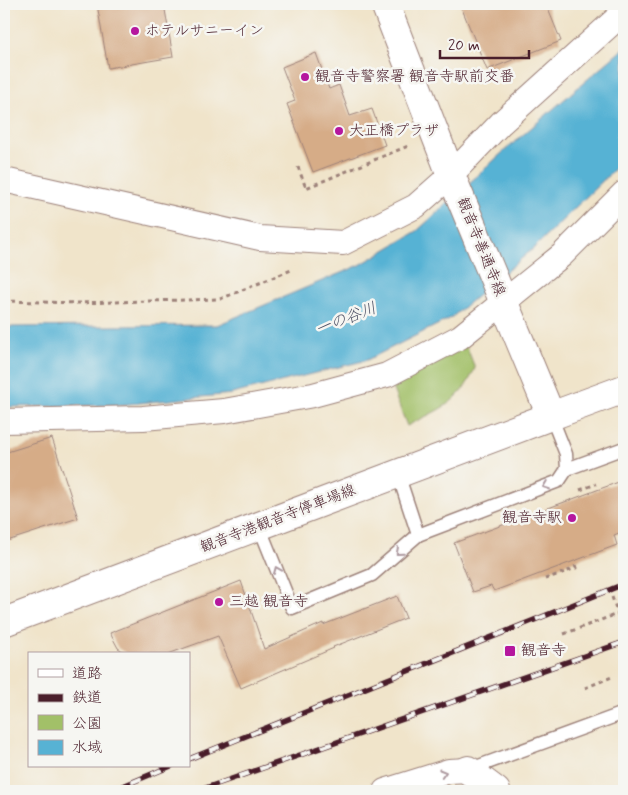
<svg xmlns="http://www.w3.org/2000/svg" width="628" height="795" font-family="Mynerve,'Klee One',sans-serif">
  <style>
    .green { fill: #a2c068; stroke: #76704a }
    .water { fill: #57b2d4; stroke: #506880 }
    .building { fill: #d6ac87 }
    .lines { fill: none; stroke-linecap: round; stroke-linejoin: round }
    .service-casing { stroke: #9d827a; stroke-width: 15 }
    .minor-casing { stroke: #9d827a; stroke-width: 26 }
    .tertiary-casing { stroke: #9d827a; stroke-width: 30 }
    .secondary-casing { stroke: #9d827a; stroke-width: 30 }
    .primary-casing { stroke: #9d827a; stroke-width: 30 }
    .path { stroke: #9d827a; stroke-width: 3; stroke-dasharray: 4 4; stroke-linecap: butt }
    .service { stroke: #fff; stroke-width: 12 }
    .minor { stroke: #fff; stroke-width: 24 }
    .tertiary { stroke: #fff; stroke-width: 28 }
    .secondary { stroke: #fff; stroke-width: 28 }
    .primary { stroke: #fff; stroke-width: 28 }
    .rail-casing { stroke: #4a1f2b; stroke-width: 5.5 }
    .rail { stroke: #f6f6f2; stroke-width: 4; stroke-dasharray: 11; stroke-linecap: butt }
    .oneway { stroke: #ae9aa0 }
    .poi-dot { fill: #b5179e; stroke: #f6f6f2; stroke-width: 2 }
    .labels { text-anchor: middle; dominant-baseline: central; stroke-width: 5; stroke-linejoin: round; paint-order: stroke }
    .poi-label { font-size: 15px; fill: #4a1f2b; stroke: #f6f6f2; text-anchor: start }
    .street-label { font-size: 15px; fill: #4a1f2b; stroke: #f6f6f2 }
    .water-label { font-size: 16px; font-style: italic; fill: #4f5266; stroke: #f6f6f2 }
  </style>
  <rect width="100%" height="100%" fill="#f6f6f2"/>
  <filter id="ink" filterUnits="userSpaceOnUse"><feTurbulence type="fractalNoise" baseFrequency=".02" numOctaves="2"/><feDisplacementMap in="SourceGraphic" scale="10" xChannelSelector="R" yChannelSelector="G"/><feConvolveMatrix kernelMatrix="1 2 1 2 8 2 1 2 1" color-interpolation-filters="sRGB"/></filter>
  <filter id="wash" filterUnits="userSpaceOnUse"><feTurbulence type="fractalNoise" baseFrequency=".0096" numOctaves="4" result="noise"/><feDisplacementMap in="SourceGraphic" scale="20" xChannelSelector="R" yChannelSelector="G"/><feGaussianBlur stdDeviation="1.12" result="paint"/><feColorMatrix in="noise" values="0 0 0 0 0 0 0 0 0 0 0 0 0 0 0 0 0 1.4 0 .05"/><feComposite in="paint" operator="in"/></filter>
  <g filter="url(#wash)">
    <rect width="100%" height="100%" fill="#f0e4ca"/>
    <path class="green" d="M466,345L475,368C460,404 439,409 407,426L390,382Z"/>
    <polygon class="water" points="624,48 624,160 534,248 451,318 367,360 232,394 118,405 4,407 4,327 217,325 360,265 417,231 503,152"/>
    <g id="blocks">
      <g class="building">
        <polygon points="97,4 164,4 173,57 108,68"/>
        <polygon points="460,4 546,4 561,41 487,70"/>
        <polygon points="316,53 329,89 339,85 350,116 372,109 385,145 313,172 287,104 295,101 282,67"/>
        <polygon points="52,438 78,518 4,542 4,453"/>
        <polygon points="624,480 624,531 614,535 617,545 494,591 491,586 473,592 454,543"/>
        <polygon points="241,581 264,649 323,623 323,625 397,596 406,618 333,647 334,648 241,688 218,636 168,654 127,654 118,648 110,633"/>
      </g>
    </g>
  </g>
  <g filter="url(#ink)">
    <use href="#blocks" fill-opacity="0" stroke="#9d827a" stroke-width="1"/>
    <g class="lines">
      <g class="service-casing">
        <g id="service">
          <polyline points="567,469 624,448"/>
          <polyline points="398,474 418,535"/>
          <polyline points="259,526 292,608 372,575 418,535 559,481 567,469 566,454 551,416"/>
          <polyline points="468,770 624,713"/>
        </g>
      </g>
      <g class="minor-casing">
        <g id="minor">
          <polyline points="4,180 260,238 343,243 416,206 451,175 501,123 624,12"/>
          <polyline points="4,421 143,418 224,411 313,395 387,375 460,337 562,255 624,193"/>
          <polyline points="385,791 449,771 468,770"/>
        </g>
      </g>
      <g class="tertiary-casing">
        <polyline id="tertiary" points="468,770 496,791"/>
      </g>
      <g class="secondary-casing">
        <polyline id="secondary" points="4,622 551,416"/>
      </g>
      <g class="primary-casing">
        <polyline id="primary" points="385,4 451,175 551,416 624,389"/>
      </g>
      <g class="path">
        <polyline points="298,167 306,188 408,146"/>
        <polyline points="4,301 78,303 220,299 294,269"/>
        <polyline points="580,490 596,484"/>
        <polyline points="545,579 576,568 574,562"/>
        <polyline points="612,597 624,631"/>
        <polyline points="564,634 617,614"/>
        <polyline points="585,688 614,676"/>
      </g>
      <use href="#service" class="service"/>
      <use href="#minor" class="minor"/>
      <use href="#tertiary" class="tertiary"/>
      <use href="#secondary" class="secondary"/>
      <use href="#primary" class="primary"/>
      <g class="rail-casing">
        <g id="rail">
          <polyline points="189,759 624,584"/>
          <polyline points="111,791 171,766"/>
          <polyline points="197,791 624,642"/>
        </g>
      </g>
      <use href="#rail" class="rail"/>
    </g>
    <defs><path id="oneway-chevron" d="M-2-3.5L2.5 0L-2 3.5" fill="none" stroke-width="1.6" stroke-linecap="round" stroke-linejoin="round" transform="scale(1.25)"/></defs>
    <g class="oneway">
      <use href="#oneway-chevron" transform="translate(546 486) rotate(159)"/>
      <use href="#oneway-chevron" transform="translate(399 552) rotate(139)"/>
      <use href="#oneway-chevron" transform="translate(277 570) rotate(-112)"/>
      <use href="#oneway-chevron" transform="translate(443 773) rotate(-16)"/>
    </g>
  </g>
  <g class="poi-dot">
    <circle cx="135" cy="31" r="5"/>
    <circle cx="305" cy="77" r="5"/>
    <circle cx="339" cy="131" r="5"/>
    <circle cx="572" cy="518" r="5"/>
    <circle cx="219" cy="602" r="5"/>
    <rect x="504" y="645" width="12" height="12" rx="2.5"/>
  </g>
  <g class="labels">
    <g class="poi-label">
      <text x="145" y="31">ホテルサニーイン</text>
      <text x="315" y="77">観音寺警察署 観音寺駅前交番</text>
      <text x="349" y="131">大正橋プラザ</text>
      <text x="562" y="518" text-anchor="end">観音寺駅</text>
      <text x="229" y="602">三越 観音寺</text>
      <text x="521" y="651">観音寺</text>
    </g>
    <g class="street-label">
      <text transform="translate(481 247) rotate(68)">観音寺善通寺線</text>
      <text transform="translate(278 519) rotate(-21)">観音寺港観音寺停車場線</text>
    </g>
    <g class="water-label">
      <text transform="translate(346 319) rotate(-21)">一の谷川</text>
    </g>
  </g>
  <rect width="628" height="795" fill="none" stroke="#f6f6f2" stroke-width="20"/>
  <rect x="28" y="652" width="162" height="115" fill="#f6f6f2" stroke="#b1a0a2"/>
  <rect x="38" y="669" width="25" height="8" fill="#ffffff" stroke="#b1a0a2"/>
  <text x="72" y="678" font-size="15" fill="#4a1f2b">道路</text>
  <rect x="38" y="694" width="25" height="8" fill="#4a1f2b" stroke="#b1a0a2"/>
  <text x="72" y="702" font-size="15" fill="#4a1f2b">鉄道</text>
  <rect x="38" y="715" width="25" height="15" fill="#a2c068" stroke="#b1a0a2"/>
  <text x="72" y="728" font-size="15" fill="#4a1f2b">公園</text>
  <rect x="38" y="740" width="25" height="15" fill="#57b2d4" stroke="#b1a0a2"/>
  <text x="72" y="752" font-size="15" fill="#4a1f2b">水域</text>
  <path d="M440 50v8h89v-8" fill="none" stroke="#4a1f2b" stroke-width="2.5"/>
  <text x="448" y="50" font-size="15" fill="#4a1f2b" stroke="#f6f6f2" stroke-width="4" paint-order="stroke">20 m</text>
</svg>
